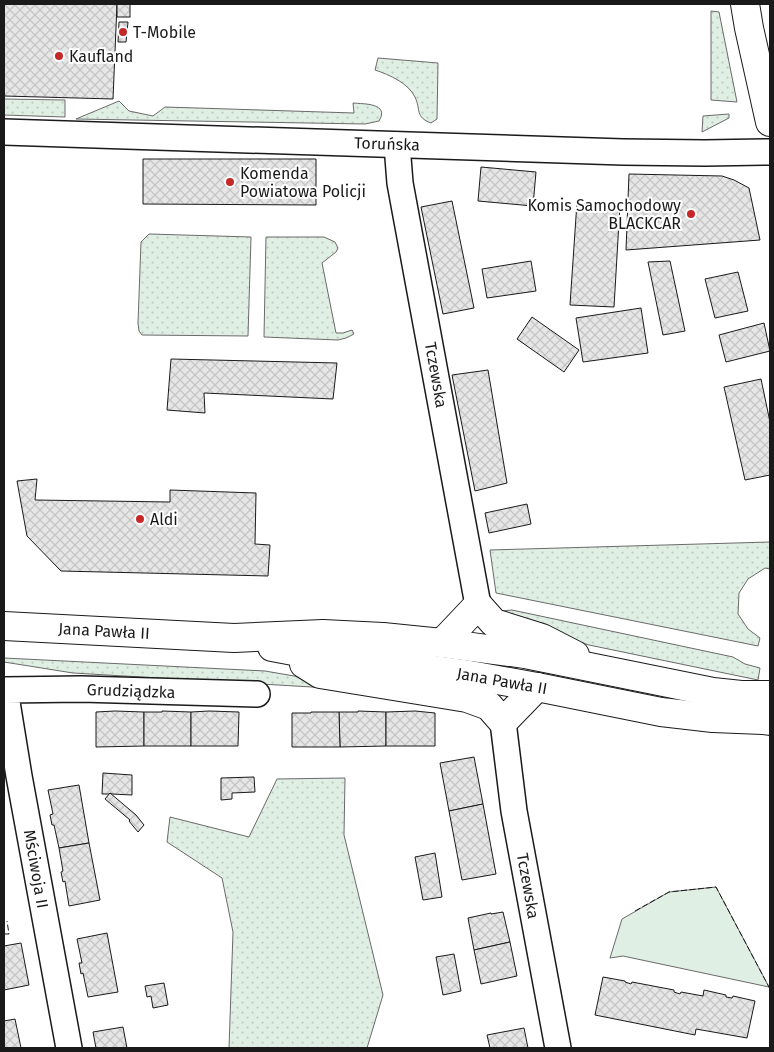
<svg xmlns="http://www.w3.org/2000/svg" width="774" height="1052" font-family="'Fira Sans',sans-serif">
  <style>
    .grass { fill: url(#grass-dots); stroke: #6a6a6a }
    .park { fill: #e0efe3; stroke: #6a6a6a }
    .building { fill: url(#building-cross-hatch); stroke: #1a1a1a }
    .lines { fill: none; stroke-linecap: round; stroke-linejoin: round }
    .minor-casing { stroke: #1a1a1a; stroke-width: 28 }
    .major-casing { stroke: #1a1a1a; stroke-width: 30 }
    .minor { stroke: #fff; stroke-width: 25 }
    .major { stroke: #fff; stroke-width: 28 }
    .fence { stroke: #1a1a1a; stroke-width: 1; stroke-dasharray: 6 2.5; stroke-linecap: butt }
    .poi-dot { fill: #c62828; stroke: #fff; stroke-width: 2 }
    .labels { text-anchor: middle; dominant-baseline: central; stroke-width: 4; stroke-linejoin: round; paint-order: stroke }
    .poi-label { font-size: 16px; fill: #1a1a1a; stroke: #fff; text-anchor: start }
    .street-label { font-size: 16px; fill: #1a1a1a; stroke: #fff }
  </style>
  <defs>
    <pattern id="grass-dots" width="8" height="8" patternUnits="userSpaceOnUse" patternTransform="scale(1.25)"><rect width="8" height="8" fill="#e0efe3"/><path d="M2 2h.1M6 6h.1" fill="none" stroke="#c0ccc2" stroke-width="1.8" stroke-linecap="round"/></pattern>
    <pattern id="building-cross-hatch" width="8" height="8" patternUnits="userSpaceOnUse" patternTransform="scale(1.25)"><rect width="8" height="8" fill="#e6e6e6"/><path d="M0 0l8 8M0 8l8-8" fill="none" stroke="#c5c5c5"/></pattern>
  </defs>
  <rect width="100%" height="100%" fill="#fff"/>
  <g class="grass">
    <polygon points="711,11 719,12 737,102 711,100"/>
    <path d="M378,58L438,63L437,119L431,123C415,117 421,110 415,97C408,83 390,75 375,70Z"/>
    <polygon points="4,99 65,100 65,117 4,115"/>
    <path d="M119,101L129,111L153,116L165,107L354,113L353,103C364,104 390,103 379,121L365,124L76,119Z"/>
    <polygon points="729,114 729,118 702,132 703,116"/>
    <polygon points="149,234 251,237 248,336 142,335 139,331 138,323 141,242"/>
    <polygon points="266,237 324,237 335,242 338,248 336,252 322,263 336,333 343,333 352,330 354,334 346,338 338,340 264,337"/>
    <polygon points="770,542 770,569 765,568 748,579 739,593 738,614 748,629 760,638 758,646 496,593 490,550"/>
    <polygon points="512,610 733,657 745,664 760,668 758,680 589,645 541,630 507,617 502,611"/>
    <polygon points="4,658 265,671 341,684 353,691 312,687 73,673 4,662"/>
    <polygon points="345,778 344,835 383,995 367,1048 229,1048 233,932 222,878 167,842 170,817 249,837 277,779"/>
  </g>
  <polygon class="park" points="716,887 769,987 623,956 610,958 622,919 669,892"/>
  <g class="building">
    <polygon points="4,4 117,4 113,99 4,96"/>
    <rect x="117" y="4" width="13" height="13"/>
    <polygon points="119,22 128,22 126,42 118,42"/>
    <polygon points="143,159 316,159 316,205 143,204"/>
    <polygon points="481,167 536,172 533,206 478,201"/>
    <polygon points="629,174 722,176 734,180 749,188 760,240 626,250"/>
    <polygon points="452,201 474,308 443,314 421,207"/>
    <polygon points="577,202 620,205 614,307 570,305"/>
    <polygon points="531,261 536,291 487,298 482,269"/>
    <polygon points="670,261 685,331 663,335 648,262"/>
    <polygon points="738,272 748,311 715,318 705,279"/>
    <polygon points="641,308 648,353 583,362 576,318"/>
    <polygon points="532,317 579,350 564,372 517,339"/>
    <polygon points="764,323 770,351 726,362 719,335"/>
    <polygon points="171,359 337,363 333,399 204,393 205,413 167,410"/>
    <polygon points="488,370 507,483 475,491 452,375"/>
    <polygon points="761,379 770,422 770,475 745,480 724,387"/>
    <polygon points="37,479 35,500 170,502 170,490 256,493 255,544 270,545 268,576 61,571 27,536 17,481"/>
    <polygon points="527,504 531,524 489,533 485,513"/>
    <polygon points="115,711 144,712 144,746 96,747 96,712"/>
    <polygon points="162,711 191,712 191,746 144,746 144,712 162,712"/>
    <polygon points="209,711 239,712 238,746 191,746 191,712"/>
    <polygon points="358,711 386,712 386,746 340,747 339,712 358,712"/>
    <polygon points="415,711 435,713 435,746 386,746 386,712"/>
    <polygon points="311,712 339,712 340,747 292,747 292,713 311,713"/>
    <polygon points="474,757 483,804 449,811 440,763"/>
    <polygon points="103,773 132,775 132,795 112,794 110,793 109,794 102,794"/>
    <polygon points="254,777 255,792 232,793 232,799 221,800 221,778"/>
    <polygon points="79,785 89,843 59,848 54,825 52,825 50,815 53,814 48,790"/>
    <polygon points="110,793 136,815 144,825 138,832 129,821 130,820 105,799"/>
    <polygon points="483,804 496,874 462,880 449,811"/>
    <polygon points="89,843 100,900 69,906 65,881 63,882 61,872 63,871 59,848"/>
    <polygon points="435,853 442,897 423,900 415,857"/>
    <polygon points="503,912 510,942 474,950 468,918 491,913 491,914"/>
    <polygon points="107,933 118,992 88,997 83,973 81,974 79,963 82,963 77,939"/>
    <polygon points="510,942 517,976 481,984 474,950"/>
    <polygon points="21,943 29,985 4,990 4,946"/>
    <polygon points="454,954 461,991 443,995 436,957"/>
    <polygon points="603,977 625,981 625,982 631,984 632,982 674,990 674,992 680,994 681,992 703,996 704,990 726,995 726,997 732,998 733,996 755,1001 747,1038 696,1029 695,1035 595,1015"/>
    <polygon points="164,983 168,1005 153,1008 151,996 147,997 145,986"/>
    <polygon points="15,1019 21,1048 4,1048 4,1021"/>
    <polygon points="123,1027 127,1048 96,1048 93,1032"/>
    <polygon points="524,1028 528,1048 490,1048 487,1035"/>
  </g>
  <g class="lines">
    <g class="minor-casing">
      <g id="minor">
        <polyline points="4,132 623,152 705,153 770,152"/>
        <polyline points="397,145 400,183 478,605"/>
        <polyline points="503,722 514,811 558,1048"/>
        <polyline points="69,1048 19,776 5,690 81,689 257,694"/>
      </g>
    </g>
    <g class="major-casing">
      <g id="major">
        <polyline points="745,4 749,28 770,122"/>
        <polyline points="4,626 234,638 323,634 383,637 442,643 525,654 713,692 741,695 770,695"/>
        <polyline points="442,643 478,605 494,623 542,638 575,655"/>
        <polyline points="272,647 320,656 356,659 464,674 537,687 661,712 713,718 763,720 770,721"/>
        <polyline points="304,664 320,674 467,698 489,706 503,722 537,687"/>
      </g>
    </g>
    <use href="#minor" class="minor"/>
    <use href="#major" class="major"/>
    <g class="fence">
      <polyline points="635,911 669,892 716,887 770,989"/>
      <polyline points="4,934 9,934 7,921"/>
    </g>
  </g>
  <g class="poi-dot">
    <circle cx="123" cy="32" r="5"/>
    <circle cx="59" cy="56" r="5"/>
    <circle cx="230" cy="182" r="5"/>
    <circle cx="691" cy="214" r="5"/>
    <circle cx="140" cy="519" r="5"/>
  </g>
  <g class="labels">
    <g class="poi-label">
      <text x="133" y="32">T-Mobile</text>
      <text x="69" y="56">Kaufland</text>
      <text x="240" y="173">Komenda<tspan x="240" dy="18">Powiatowa Policji</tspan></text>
      <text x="681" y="205" text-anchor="end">Komis Samochodowy<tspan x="681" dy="18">BLACKCAR</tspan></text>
      <text x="150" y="519">Aldi</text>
    </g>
    <g class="street-label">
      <text transform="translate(387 144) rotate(2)">Toruńska</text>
      <text transform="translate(436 375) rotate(80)">Tczewska</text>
      <text transform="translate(104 631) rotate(3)">Jana Pawła II</text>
      <text transform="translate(502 681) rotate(10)">Jana Pawła II</text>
      <text transform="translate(131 691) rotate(2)">Grudziądzka</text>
      <text transform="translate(36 869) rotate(80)">Mściwoja II</text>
      <text transform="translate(528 886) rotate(80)">Tczewska</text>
    </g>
  </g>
  <rect width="774" height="1052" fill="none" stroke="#1a1a1a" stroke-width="10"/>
</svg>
